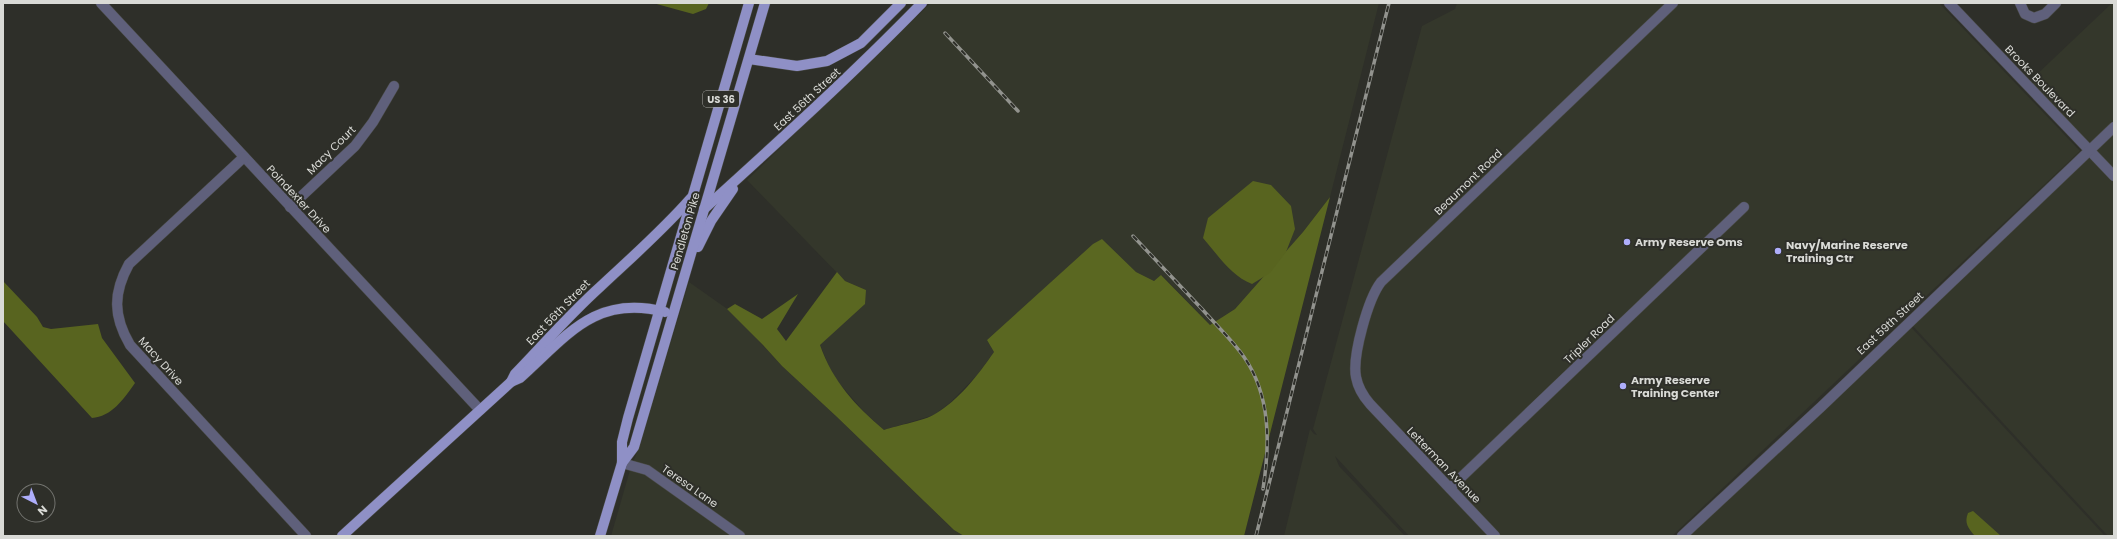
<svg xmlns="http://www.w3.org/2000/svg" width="2117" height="539" font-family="Poppins,sans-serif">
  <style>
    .built { fill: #34372b }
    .forest { fill: #5a6721 }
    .water { fill: #58641f }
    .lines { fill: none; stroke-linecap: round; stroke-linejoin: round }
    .minor-casing { stroke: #494a45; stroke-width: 11 }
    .major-casing { stroke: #494a45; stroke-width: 11 }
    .minor { stroke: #5f607b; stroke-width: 10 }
    .major { stroke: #8f90c6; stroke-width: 10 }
    .rail-casing { stroke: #92938e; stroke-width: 3.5 }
    .rail { stroke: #2e2f29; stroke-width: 2; stroke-dasharray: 6; stroke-linecap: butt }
    .poi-dot { fill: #aeaefb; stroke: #2e2f29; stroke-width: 1.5 }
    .labels { text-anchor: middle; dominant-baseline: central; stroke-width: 4; stroke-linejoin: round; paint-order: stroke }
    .shield { fill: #2e2f29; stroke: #a6a7a2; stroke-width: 1 }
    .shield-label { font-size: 10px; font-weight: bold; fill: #d9dad6 }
    .street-label { font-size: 11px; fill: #d9dad6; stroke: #2e2f29 }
    .poi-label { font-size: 11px; font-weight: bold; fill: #d9dad6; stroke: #2e2f29; text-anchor: start }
  </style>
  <rect width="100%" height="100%" fill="#2e2f29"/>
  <g class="built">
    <polygon points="931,3 1379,3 1330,197 1303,232 1235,309 1210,325 1162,275 1154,281 1136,272 1102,239 987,340 994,352 978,374 951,402 934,415 884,430 865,413 833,376 820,345 831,334 866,290 845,281 747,180"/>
    <polygon points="1457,3 1939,3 2080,151 1672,536 1409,536 1335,456 1339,466 1405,536 1284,536 1310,429 1314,434 1317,435 1313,429 1422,26 1455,9"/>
    <polygon points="2112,3 2114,3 2114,122 2091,145 2030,81"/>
    <polygon points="2114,133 2114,536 2108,536 1911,324"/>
    <polygon points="689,282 733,313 782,366 837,417 954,530 964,536 611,536 630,470 640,445"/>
    <polygon points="1910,326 2105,536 1685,536"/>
  </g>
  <path class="forest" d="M1330,197L1244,536H964L954,530L837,417L782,366L763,345L727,309L735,304L762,319L798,294L777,329L786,341L837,272L845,281L866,290L865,304L820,345C833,382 855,405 884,430C898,425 924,421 935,414C959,400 978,375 994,352L987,340L1093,244L1102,239L1136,272L1154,281L1161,275L1210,325L1235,309L1303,232Z"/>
  <g class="water">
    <polygon points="653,3 709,3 706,9 693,14"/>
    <path d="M1253,181L1271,185L1291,206L1295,229L1286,252L1270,273L1252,284C1231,276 1218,255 1203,238L1208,218Z"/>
    <path d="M3,281L37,317L43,327L51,329L98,324L102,338L135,383C124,399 111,417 92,418L3,321Z"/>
    <path d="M1973,511L2001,536H1975C1968,528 1964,523 1968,513Z"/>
  </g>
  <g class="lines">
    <g class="minor-casing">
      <g id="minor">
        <polyline points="101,3 480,410"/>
        <polyline points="1949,3 2114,176"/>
        <polyline points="2020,3 2025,14 2034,18 2045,14 2056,3"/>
        <path d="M244,157L129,264C113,293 113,316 130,345L306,536"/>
        <polyline points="290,207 355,146 373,122 394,86"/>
        <polyline points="622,463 647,470 740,536"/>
        <polyline points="1450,488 1744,207"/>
        <path d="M1495,536L1370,404C1363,396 1358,388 1356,377C1352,356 1368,299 1381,282L1673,3"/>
        <polyline points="1682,536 1821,407 2114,127"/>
      </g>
    </g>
    <g class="major-casing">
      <g id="major">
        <polyline points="749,59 797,66 827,61 861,43 901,3"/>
        <path d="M704,209C778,142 852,75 922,3"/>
        <polyline points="698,247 711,221 733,189"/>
        <path d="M511,382L515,374C543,345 570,314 600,287C631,258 663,230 691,198"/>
        <polyline points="622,463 634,447 765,3"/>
        <path d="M342,536L511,382L520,378C567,336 595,294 665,312"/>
        <polyline points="600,536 622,463 622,442 628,418 749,3"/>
      </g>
    </g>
    <use href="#minor" class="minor"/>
    <use href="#major" class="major"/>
    <g class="rail-casing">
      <g id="rail">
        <polyline points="945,33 1018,111"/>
        <path d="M1133,236C1156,260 1179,285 1202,309C1216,325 1232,340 1244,357C1271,396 1270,444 1263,489"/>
        <polyline points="1256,536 1389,3"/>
      </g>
    </g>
    <use href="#rail" class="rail"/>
  </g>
  <g class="poi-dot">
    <circle cx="1627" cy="242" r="4"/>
    <circle cx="1778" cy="251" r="4"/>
    <circle cx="1623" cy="386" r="4"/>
  </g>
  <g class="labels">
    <rect class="shield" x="703" y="91" width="36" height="16" rx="3"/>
    <g class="shield-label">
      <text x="721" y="99">US 36</text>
    </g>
    <g class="street-label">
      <text transform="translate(2040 81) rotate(46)">Brooks Boulevard</text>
      <text transform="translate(807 99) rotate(-43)">East 56th Street</text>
      <text transform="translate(331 150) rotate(-45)">Macy Court</text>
      <text transform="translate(1468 182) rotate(-44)">Beaumont Road</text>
      <text transform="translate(299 199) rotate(47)">Poindexter Drive</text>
      <text transform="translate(685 231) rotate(-74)">Pendleton Pike</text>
      <text transform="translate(558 312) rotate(-46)">East 56th Street</text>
      <text transform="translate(1890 323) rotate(-43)">East 59th Street</text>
      <text transform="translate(1589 339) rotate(-44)">Tripler Road</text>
      <text transform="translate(161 361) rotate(48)">Macy Drive</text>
      <text transform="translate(1444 465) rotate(46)">Letterman Avenue</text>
      <text transform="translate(690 486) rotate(35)">Teresa Lane</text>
    </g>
    <g class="poi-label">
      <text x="1635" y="242">Army Reserve Oms</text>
      <text x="1786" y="245">Navy/Marine Reserve<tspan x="1786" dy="13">Training Ctr</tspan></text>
      <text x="1631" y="380">Army Reserve<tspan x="1631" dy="13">Training Center</tspan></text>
    </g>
  </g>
  <rect width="2117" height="539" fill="none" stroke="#d9dad6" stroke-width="8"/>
  <g transform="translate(36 503) rotate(138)"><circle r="19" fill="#2e2f29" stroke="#72736e"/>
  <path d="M0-3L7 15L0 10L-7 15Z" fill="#aeaefb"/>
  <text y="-6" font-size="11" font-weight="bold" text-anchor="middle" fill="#d9dad6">N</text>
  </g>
</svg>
